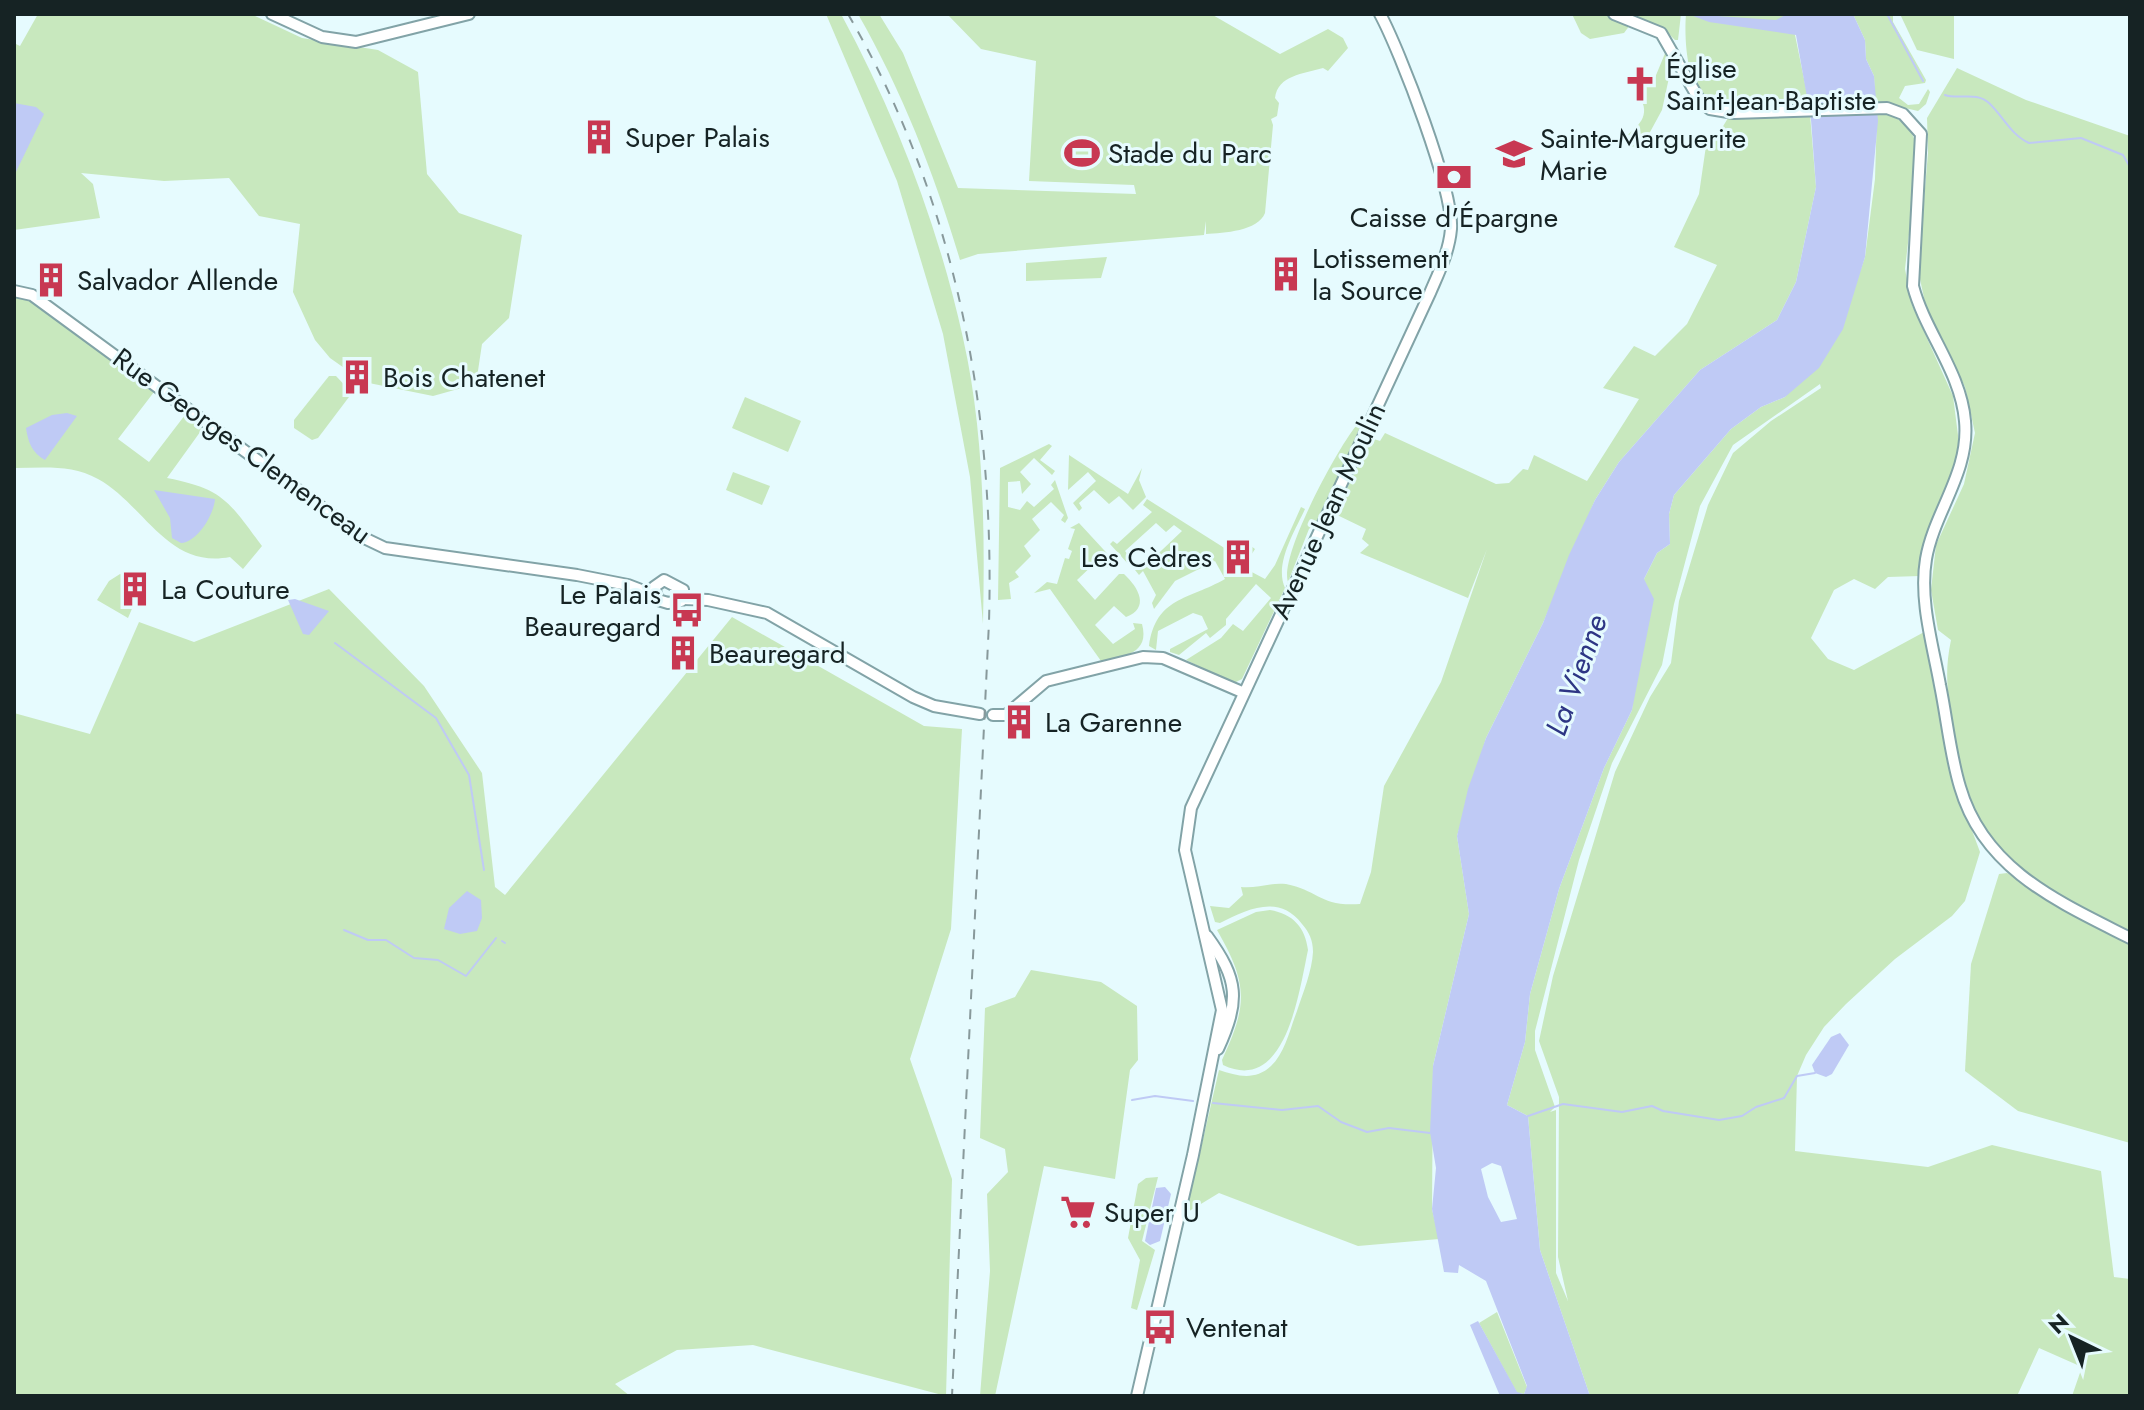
<svg xmlns="http://www.w3.org/2000/svg" width="2144" height="1410" font-family="Jost,sans-serif">
  <style>
    .green { fill: #c8e8be; fill-rule: evenodd }
    .water { fill: #bfcaf5; fill-rule: evenodd }
    .lines { fill: none; stroke-linecap: round; stroke-linejoin: round }
    .stream { stroke: #bfcaf5; stroke-width: 2 }
    .secondary-casing { stroke: #82a3a7; stroke-width: 14 }
    .secondary { stroke: #fff; stroke-width: 10 }
    .rail { stroke: #88999b; stroke-width: 2; stroke-dasharray: 10 10; stroke-linecap: butt }
    .labels { text-anchor: middle; dominant-baseline: central; stroke-width: 6; stroke-linejoin: round; paint-order: stroke }
    .poi-label { font-size: 28px; fill: #162324; stroke: #e6fbfe; text-anchor: start }
    .street-label { font-size: 28px; fill: #162324; stroke: #e6fbfe }
    .water-label { font-size: 30px; font-style: italic; fill: #2d3584; stroke: #e6fbfe }
  </style>
  <rect width="100%" height="100%" fill="#e6fbfe"/>
  <g class="green">
    <polygon points="38,14 251,14 302,38 378,50 418,72 427,174 459,213 522,235 509,318 482,344 476,384 433,396 364,382 330,358 315,340 293,292 300,224 259,216 229,178 164,181 81,173 93,184 100,218 14,230 14,43 20,46"/>
    <path d="M826,14H841C896,116 938,225 963,338C984,431 985,530 983,624L970,477L943,334L897,181Z"/>
    <path d="M858,14H879L903,53L958,188L1136,194L1134,185L1029,181L1036,61L981,49L947,14H1211L1280,54L1328,29L1343,38L1348,48L1328,71L1323,68C1303,74 1278,75 1275,98L1279,103L1277,116L1271,119L1273,125L1265,213C1258,231 1224,233 1206,234V221L1204,235L978,254L960,260C934,173 903,93 858,14Z"/>
    <polygon points="1572,14 1604,14 1630,25 1624,33 1590,39 1581,33"/>
    <polygon points="1630,14 1681,14 1678,40 1675,40 1665,30"/>
    <path d="M1686,14H1787L1795,35L1809,103C1780,105 1741,115 1714,105C1686,95 1684,38 1686,14Z"/>
    <polygon points="1853,14 1893,14 1893,22 1926,80 1925,83 1905,86 1899,98 1908,105 1919,104 1928,89 1930,92 1926,104 1918,111 1875,101 1874,76 1866,59 1865,40"/>
    <polygon points="1900,14 1954,14 1954,59 1917,50"/>
    <path d="M1666,51L1673,59L1662,110L1643,145L1630,147L1626,136C1641,125 1652,112 1637,94L1654,80Z"/>
    <path d="M1957,68L2026,100L2130,136V932C2027,879 1975,862 1955,738C1949,700 1943,678 1951,640L1938,630L1931,590L1936,545L1964,484L1975,433L1965,387L1926,307L1918,270L1928,153L1927,118Z"/>
    <path d="M1810,114L1816,187L1796,282L1777,320L1700,370L1619,462L1595,500L1543,623L1486,738L1457,836L1469,914L1433,1066L1432,1209L1439,1239L1358,1246L1219,1193L1186,1213L1219,1070C1237,1076 1255,1081 1271,1066C1285,1053 1290,1029 1297,1011C1303,993 1312,971 1313,952C1313,940 1309,932 1302,924C1279,894 1248,909 1220,923L1215,922L1210,906L1229,908L1243,895L1241,887C1256,889 1270,882 1286,884C1318,890 1320,907 1360,904L1371,872L1384,786L1441,682L1487,549L1468,598L1360,553L1369,545L1362,539L1366,529L1335,514L1371,438L1380,441L1385,433L1496,484L1509,483L1523,469L1528,470L1534,455L1587,481L1639,399L1603,388L1634,346L1655,356L1687,324L1717,265L1674,247L1699,194L1707,139L1716,138L1728,118Z"/>
    <path d="M1877,114C1903,114 1916,132 1918,156L1905,269L1912,305L1953,396L1960,451L1920,576L1888,577L1875,589L1854,579L1834,590L1811,638L1828,659L1854,670L1926,631L1951,774L1980,852L1965,901L1952,916L1895,959L1846,1004L1824,1027L1806,1055L1797,1076L1795,1151L1928,1167L1992,1145L2101,1171L2114,1277L2130,1279V1396H2072L2082,1367L2039,1348L2017,1396H1590L1540,1250L1528,1116L1507,1105L1525,1042L1530,994L1559,889L1604,768L1632,710L1644,579L1657,553L1670,544L1669,514L1674,495L1731,429L1761,407L1785,397L1854,289L1865,257L1875,179ZM1820,384L1821,388L1771,421L1733,453L1708,505L1679,601L1671,663L1650,697L1615,772L1553,976L1539,1041L1559,1097L1558,1257L1568,1301L1556,1273V1110L1550,1112L1555,1107L1535,1050V1031L1579,860L1612,763L1662,665L1674,604L1700,506L1733,445Z"/>
    <polygon points="1107,257 1101,278 1026,281 1026,263"/>
    <path d="M14,297L34,302L154,392L118,439L149,462L185,415L203,428L167,478C224,489 229,502 262,546L243,569L230,557C167,569 145,505 98,479C71,464 43,468 14,468Z"/>
    <polygon points="329,376 336,376 352,393 318,438 312,440 294,428 294,420"/>
    <polygon points="745,397 801,421 788,452 732,428"/>
    <path d="M1356,426L1361,428L1318,520L1309,529L1288,582C1279,556 1337,449 1356,426Z"/>
    <polygon points="1049,444 1052,446 1040,460 1055,471 1052,475 1034,458 1020,472 1031,484 1022,494 1020,481 1008,482 1008,507 1020,510 1027,501 1034,507 1054,489 1051,485 1055,480 1068,518 1065,523 1061,520 1064,515 1051,502 1032,519 1040,530 1024,546 1031,556 1015,572 1019,577 1009,583 1011,599 998,600 1000,468"/>
    <polygon points="1069,455 1128,494 1142,468 1139,480 1146,497 1133,510 1119,496 1109,504 1094,490 1079,503 1082,508 1079,511 1073,503 1096,481 1088,472 1068,490"/>
    <polygon points="733,472 770,486 762,505 726,490"/>
    <path d="M1147,499L1226,549L1238,551L1251,546L1255,549L1243,568L1227,558L1224,562L1244,574L1248,570L1265,579L1275,565L1301,507L1305,509C1295,531 1274,564 1285,588L1242,679L1234,683L1186,660L1221,638L1233,624L1243,631L1271,598L1256,584L1226,619V625L1210,638L1206,633L1179,655L1170,652V649L1208,629L1202,616L1193,613L1158,631L1156,650L1149,646C1156,597 1188,600 1225,579L1215,561L1175,581L1154,609L1152,603L1156,595L1143,571L1139,575L1135,570L1142,569L1182,531L1174,525L1166,532L1156,523L1125,551L1134,562L1129,565L1110,544L1113,541L1117,544L1152,512L1143,505Z"/>
    <path d="M1079,523L1115,562L1114,567L1107,568L1098,560L1077,580L1095,600L1119,574H1124C1139,588 1150,608 1126,617L1114,606L1095,625L1113,644L1135,629L1133,623L1142,624C1150,654 1124,656 1101,661L1050,589L1034,593L1047,582L1057,584L1065,558L1069,559L1072,551L1068,549L1075,529L1070,528Z"/>
    <polygon points="120,574 128,576 125,581 140,590 128,618 97,600 109,581"/>
    <polygon points="329,589 424,686 482,773 495,887 505,895 732,617 924,726 962,729 951,929 910,1059 952,1179 946,1396 753,1345 677,1350 615,1384 630,1396 14,1396 14,713 90,734 139,622 194,642"/>
    <polygon points="2007,873 2130,945 2130,1143 2018,1111 1965,1071 1971,964 1999,874"/>
    <path d="M1270,910C1293,914 1305,927 1308,950C1299,992 1286,1095 1223,1065L1222,1060C1248,1004 1248,984 1217,930L1256,912Z"/>
    <polygon points="1031,970 1101,982 1137,1006 1138,1060 1130,1070 1115,1179 1044,1166 995,1396 980,1396 990,1271 987,1194 1008,1172 1005,1149 980,1138 985,1008 1015,997"/>
    <polygon points="1158,1177 1142,1241 1155,1250 1137,1310 1131,1308 1140,1260 1128,1238 1138,1184 1146,1178"/>
    <polygon points="1497,1312 1527,1387 1524,1394 1517,1393 1479,1323"/>
  </g>
  <g class="water">
    <path d="M1688,14L1776,20L1787,14H1853L1865,40L1866,59L1874,76L1878,121L1865,257L1843,329L1819,368L1785,397L1761,407L1731,429L1674,495L1669,514L1670,544L1657,553L1644,579L1654,599L1632,710L1604,768L1559,889L1530,994L1525,1042L1507,1105L1528,1116L1540,1250L1590,1396H1500L1470,1325L1478,1321L1517,1392L1524,1394L1527,1386L1486,1281L1459,1265L1458,1273L1444,1272L1432,1209L1436,1168L1430,1132L1433,1066L1469,914L1457,836L1468,789L1486,738L1543,623L1569,555L1595,500L1619,462L1700,370L1777,320L1796,282L1816,187L1811,120L1796,35L1709,22ZM1492,1163L1501,1166L1517,1219L1501,1222L1488,1197L1481,1169Z"/>
    <polygon points="14,103 36,107 44,114 14,176"/>
    <path d="M67,413L77,416L45,460C32,453 28,442 26,428L52,415Z"/>
    <path d="M154,490L215,499C214,514 198,542 181,543L172,538L170,518Z"/>
    <polygon points="295,599 329,611 309,635 303,634 288,600"/>
    <polygon points="467,891 481,900 482,918 477,931 460,934 444,929 449,908"/>
    <polygon points="1840,1033 1849,1045 1832,1074 1826,1077 1815,1073 1812,1065 1831,1037"/>
    <polygon points="1165,1187 1171,1194 1160,1241 1150,1245 1145,1241 1156,1188"/>
  </g>
  <g class="lines">
    <g class="stream">
      <polyline points="1887,14 1923,81"/>
      <path d="M1945,95C1959,100 1976,91 1989,103C2003,116 2011,135 2029,143L2081,138L2123,155L2130,167"/>
      <polyline points="335,643 436,718 469,775 484,870"/>
      <polyline points="344,930 368,940 386,940 414,958 438,960 466,976 496,938"/>
      <polyline points="502,941 505,943"/>
      <polyline points="1132,1100 1155,1096 1193,1101"/>
      <polyline points="1213,1103 1282,1110 1318,1106 1341,1122 1367,1132 1389,1128 1430,1133"/>
      <polyline points="1528,1116 1563,1104 1622,1112 1652,1106 1663,1111 1719,1120 1742,1116 1756,1107 1784,1098 1797,1076 1815,1073"/>
    </g>
    <g class="secondary-casing">
      <g id="secondary">
        <polyline points="272,14 322,37 356,42 469,14"/>
        <path d="M1614,14L1661,33L1700,101L1710,109L1734,113L1887,108L1903,114L1921,134L1913,286C1925,332 1961,372 1965,421C1970,472 1934,512 1926,559C1919,600 1933,646 1940,685C1947,719 1950,754 1960,787C1984,870 2059,902 2130,938"/>
        <polyline points="14,291 32,295 362,537 385,548 577,575 628,585 654,595"/>
        <polygon points="664,580 683,590 681,601 668,603 658,600 654,587"/>
        <polyline points="683,599 708,600 767,613 913,697 934,706 980,714"/>
        <polyline points="993,715 1006,715 1046,681 1143,657 1163,658 1242,692"/>
        <path d="M1207,936C1239,980 1240,1000 1218,1049"/>
        <path d="M1137,1396L1193,1155L1222,1010L1185,850L1191,808L1430,293C1439,272 1449,252 1451,229C1454,191 1400,51 1380,14"/>
      </g>
    </g>
    <use href="#secondary" class="secondary"/>
    <path class="rail" d="M848,14C956,200 995,410 989,622L952,1396"/>
  </g>
  <defs>
    <g id="church-bare" transform="scale(2.76)"><path d="M-1.2-6h2.4v3.5h3.3v2.4h-3.3V6h-2.4V-.1h-3.3v-2.4h3.3Z" fill="#c83852" stroke="#e6fbfe" stroke-width="2.5" paint-order="stroke"/></g>
    <g id="building-bare" transform="scale(2.76)"><path d="M-4-6H4V6H1V3H-1V6H-4ZM-2.5-4.3h1.7v1.8h-1.7ZM.8-4.3h1.7v1.8H.8ZM-2.5-1h1.7V.8h-1.7ZM.8-1h1.7V.8H.8Z" fill="#c83852" stroke="#e6fbfe" stroke-width="2.5" paint-order="stroke"/></g>
    <g id="stadium-bare" transform="scale(2.76)"><path d="M0-5a6.5 5 0 1 0 0 10a6.5 5 0 1 0 0-10ZM-3.5-1.8h7v3.6h-7Z" fill="#c83852" stroke="#e6fbfe" stroke-width="2.5" paint-order="stroke"/></g>
    <g id="school-bare" transform="scale(2.76)"><path d="M0-5L7-2L0 1L-7-2ZM-4 1L0 2.5L4 1V4Q0 6-4 4Z" fill="#c83852" stroke="#e6fbfe" stroke-width="2.5" paint-order="stroke"/></g>
    <g id="bank-bare" transform="scale(2.76)"><path d="M-6-4H6V4H-6ZM0-2.3a2.3 2.3 0 1 0 0 4.6a2.3 2.3 0 1 0 0-4.6Z" fill="#c83852" stroke="#e6fbfe" stroke-width="2.5" paint-order="stroke"/></g>
    <g id="bus-bare" transform="scale(2.76)"><path d="M-5-6H5V4H4V6H2V4H-2V6H-4V4H-5ZM-3.5-4V0h7V-4ZM-3.5 1.2v1.5H-2V1.2ZM2 1.2v1.5H3.5V1.2Z" fill="#c83852" stroke="#e6fbfe" stroke-width="2.5" paint-order="stroke"/></g>
    <g id="supermarket-bare" transform="scale(2.76)"><path d="M-6-5.5h2.5l.6 2H6L4.5 2H-2.5L-4.4-4H-6ZM-1.5 3.2a1.3 1.3 0 1 0 .1 0ZM3 3.2a1.3 1.3 0 1 0 .1 0Z" fill="#c83852" stroke="#e6fbfe" stroke-width="2.5" paint-order="stroke"/></g>
  </defs>
  <g fill-rule="evenodd">
    <use href="#church-bare" x="1640" y="84"/>
    <use href="#building-bare" x="599" y="137"/>
    <use href="#stadium-bare" x="1082" y="153"/>
    <use href="#school-bare" x="1514" y="154"/>
    <use href="#bank-bare" x="1454" y="177"/>
    <use href="#building-bare" x="1286" y="274"/>
    <use href="#building-bare" x="51" y="280"/>
    <use href="#building-bare" x="357" y="377"/>
    <use href="#building-bare" x="1238" y="557"/>
    <use href="#building-bare" x="135" y="589"/>
    <use href="#bus-bare" x="687" y="610"/>
    <use href="#building-bare" x="683" y="653"/>
    <use href="#building-bare" x="1019" y="722"/>
    <use href="#supermarket-bare" x="1078" y="1212"/>
    <use href="#bus-bare" x="1160" y="1327"/>
  </g>
  <g class="labels">
    <g class="poi-label">
      <text x="1666" y="68">Église<tspan x="1666" dy="32">Saint-Jean-Baptiste</tspan></text>
      <text x="625" y="137">Super Palais</text>
      <text x="1540" y="138">Sainte-Marguerite<tspan x="1540" dy="32">Marie</tspan></text>
      <text x="1108" y="153">Stade du Parc</text>
      <text x="1454" y="217" text-anchor="middle">Caisse d'Épargne</text>
      <text x="1312" y="258">Lotissement<tspan x="1312" dy="32">la Source</tspan></text>
      <text x="77" y="280">Salvador Allende</text>
      <text x="383" y="377">Bois Chatenet</text>
      <text x="1212" y="557" text-anchor="end">Les Cèdres</text>
      <text x="161" y="589">La Couture</text>
      <text x="661" y="594" text-anchor="end">Le Palais<tspan x="661" dy="32">Beauregard</tspan></text>
      <text x="709" y="653">Beauregard</text>
      <text x="1045" y="722">La Garenne</text>
      <text x="1104" y="1212">Super U</text>
      <text x="1186" y="1327">Ventenat</text>
    </g>
    <g class="street-label">
      <text transform="translate(242 446) rotate(36)">Rue Georges Clemenceau</text>
      <text transform="translate(1328 511) rotate(-65)">Avenue Jean Moulin</text>
    </g>
    <g class="water-label">
      <text transform="translate(1576 675) rotate(-70)">La Vienne</text>
    </g>
  </g>
  <rect width="2144" height="1410" fill="none" stroke="#162324" stroke-width="32"/>
  <g transform="translate(2072 1338) rotate(317)" stroke="#e6fbfe" stroke-width="6" paint-order="stroke">
  <path d="M0-6L14 30L0 20L-14 30Z" fill="#162324"/>
  <text y="-12" font-size="22" font-weight="bold" text-anchor="middle" fill="#162324">N</text>
  </g>
</svg>
